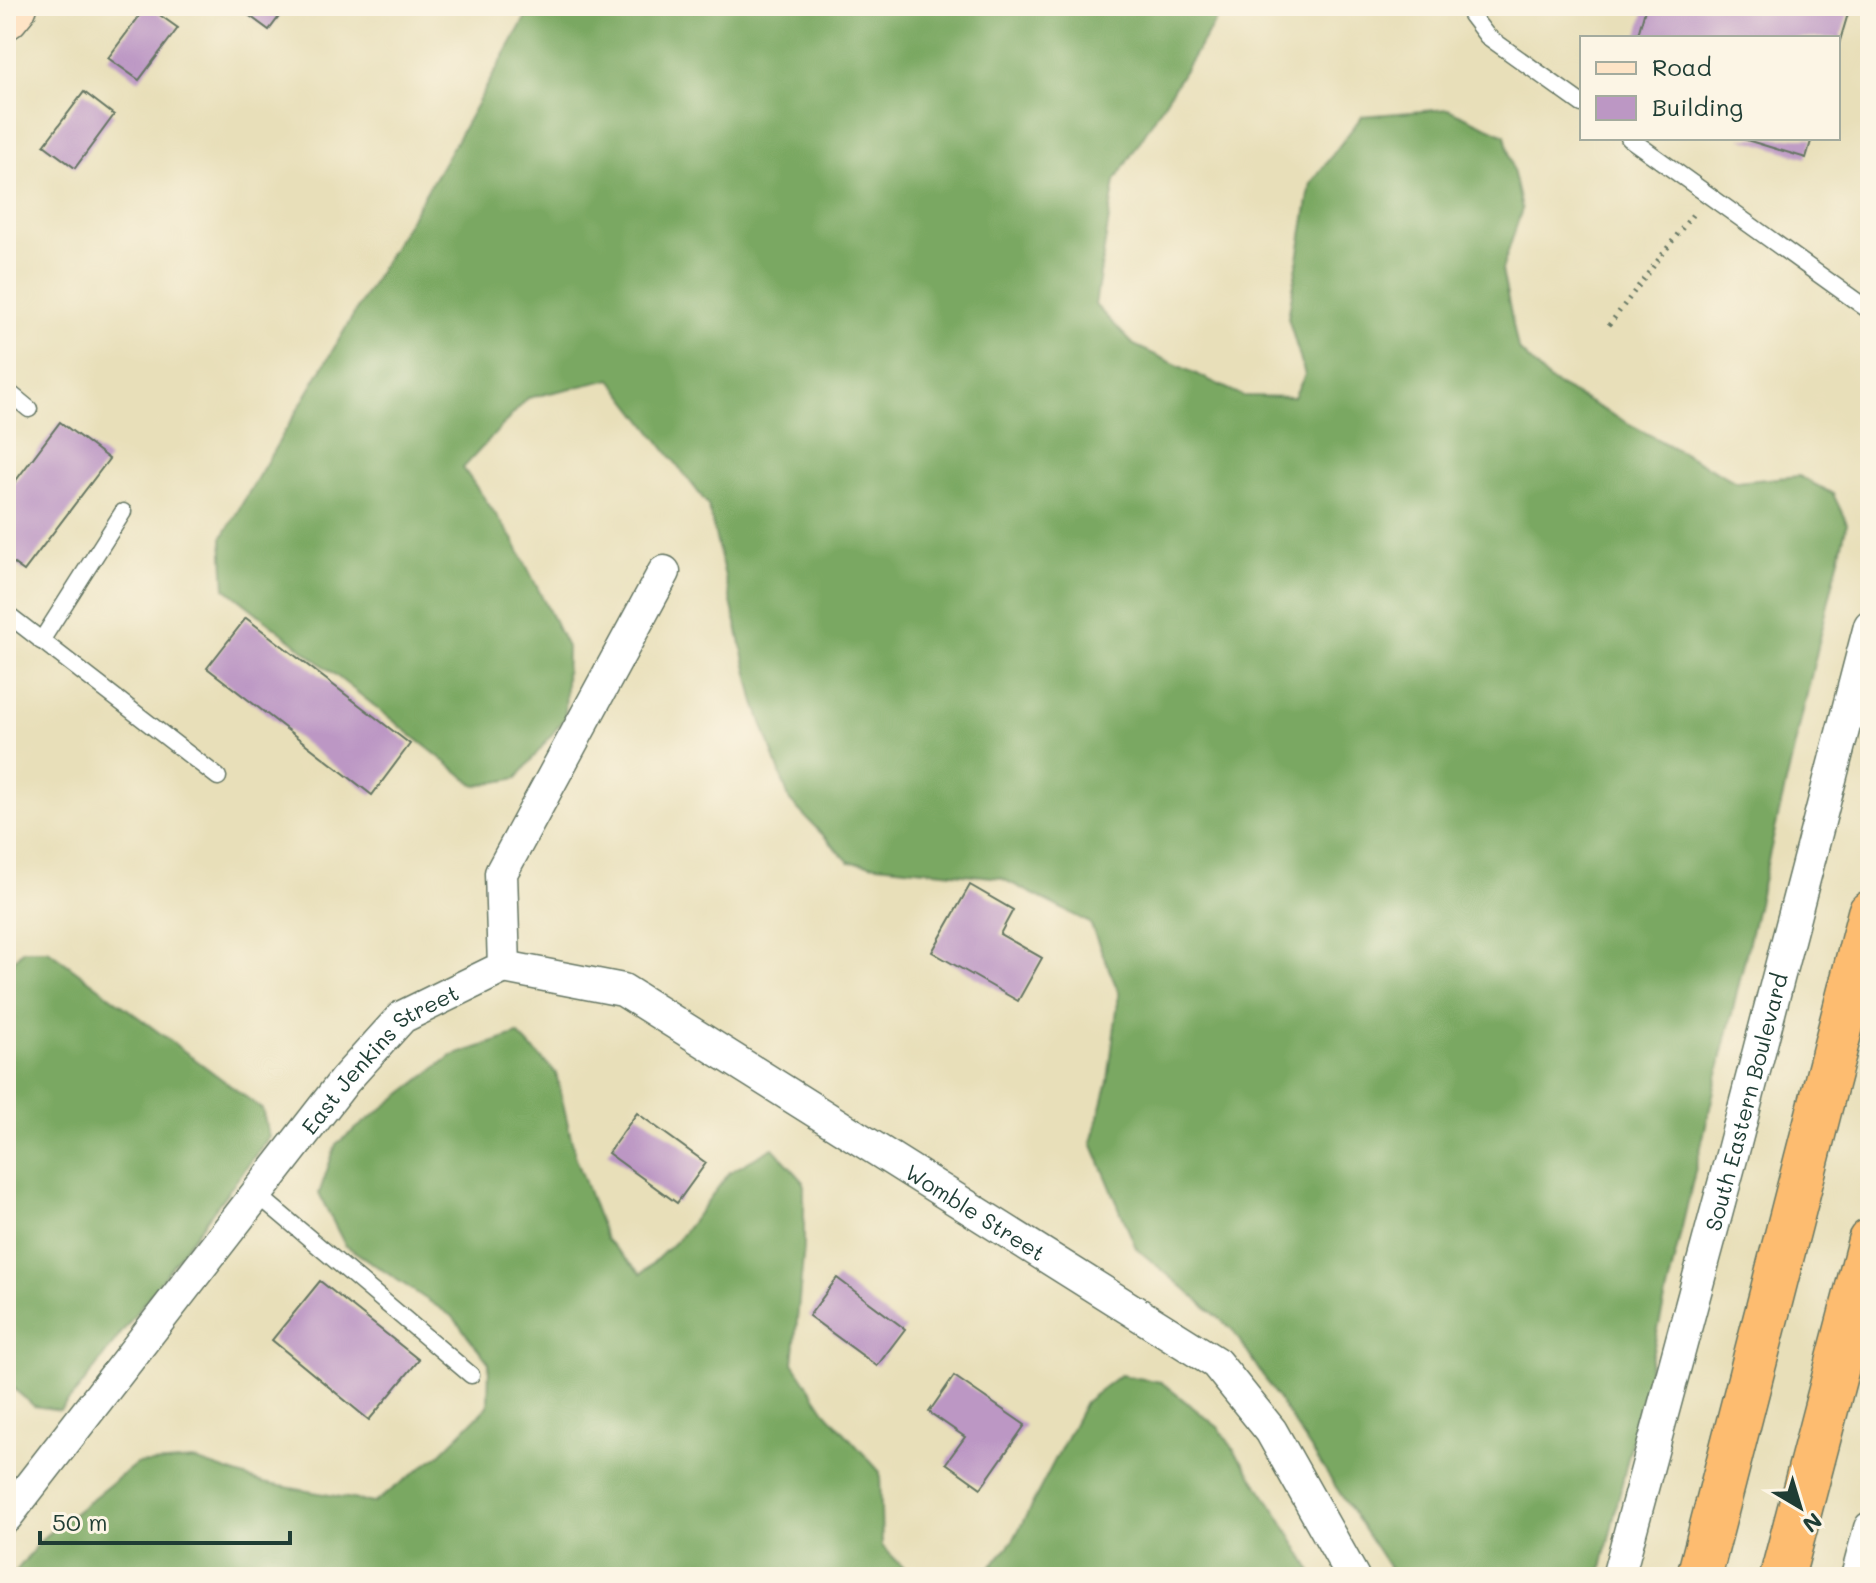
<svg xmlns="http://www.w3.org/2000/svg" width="1876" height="1583" font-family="Mali,sans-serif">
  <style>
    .forest { fill: #7aa862; stroke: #4c724b; stroke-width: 2 }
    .building { fill: #bc97c4 }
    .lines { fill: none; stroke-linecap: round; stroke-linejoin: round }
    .lane-casing { stroke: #657663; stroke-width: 19 }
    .street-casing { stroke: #657663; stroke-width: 35 }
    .secondary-casing { stroke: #657663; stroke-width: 47 }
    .highway-casing { stroke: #657663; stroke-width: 47 }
    .path { stroke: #657663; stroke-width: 5; stroke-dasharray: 2 6; stroke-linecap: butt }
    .lane { stroke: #fff; stroke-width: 16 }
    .street { stroke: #fff; stroke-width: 32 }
    .secondary { stroke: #fee4c6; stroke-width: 44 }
    .highway { stroke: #fdbc70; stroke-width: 44 }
    .labels { text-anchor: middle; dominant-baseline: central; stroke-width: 6; stroke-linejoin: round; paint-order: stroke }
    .street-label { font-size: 22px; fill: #1f3d34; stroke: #fcf5e5 }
  </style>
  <rect width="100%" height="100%" fill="#fcf5e5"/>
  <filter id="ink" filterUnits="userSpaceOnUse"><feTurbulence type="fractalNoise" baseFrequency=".0125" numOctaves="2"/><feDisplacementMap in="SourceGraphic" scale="16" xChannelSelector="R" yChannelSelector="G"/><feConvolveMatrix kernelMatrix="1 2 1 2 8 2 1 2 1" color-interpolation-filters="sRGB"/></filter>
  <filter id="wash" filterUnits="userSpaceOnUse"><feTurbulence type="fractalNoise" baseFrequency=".006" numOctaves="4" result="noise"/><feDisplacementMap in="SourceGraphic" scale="32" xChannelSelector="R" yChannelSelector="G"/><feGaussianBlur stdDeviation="1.8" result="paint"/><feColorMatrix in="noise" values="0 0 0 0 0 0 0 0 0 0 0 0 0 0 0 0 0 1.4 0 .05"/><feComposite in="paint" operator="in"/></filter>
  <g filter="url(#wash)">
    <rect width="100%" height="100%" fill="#e8dfb9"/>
    <g class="forest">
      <polygon points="532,6 1225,6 1115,181 1095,305 1134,345 1243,396 1294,397 1305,375 1288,318 1311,183 1362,116 1448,109 1505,135 1522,209 1502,270 1518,349 1550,381 1736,482 1799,476 1833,494 1847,523 1600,1577 1395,1577 1232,1329 1136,1248 1092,1143 1108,1081 1119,993 1090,923 1001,878 849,862 790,801 755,703 708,505 611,379 528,398 463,468 513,539 567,647 565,718 517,778 476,786 225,588 222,538 455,143"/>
      <polygon points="23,950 48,950 262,1109 269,1137 79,1389 60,1410 34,1406 6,1382 6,969"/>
      <polygon points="518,1034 556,1073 575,1155 606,1239 641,1274 679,1238 730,1172 773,1148 804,1182 804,1247 793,1363 825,1411 880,1472 882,1546 913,1577 11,1577 45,1536 136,1464 195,1460 263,1483 374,1503 440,1454 488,1406 489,1363 453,1317 345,1245 319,1194 336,1144 450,1057"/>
      <polygon points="1120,1375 1161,1382 1219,1428 1280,1517 1315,1577 983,1577 1014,1539 1085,1402"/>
    </g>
    <g id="blocks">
      <g class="building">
        <polygon points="147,6 178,28 139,80 108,58"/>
        <polygon points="236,6 287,6 269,30"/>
        <polygon points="1646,6 1848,6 1850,7 1839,44 1838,38 1637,38"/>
        <polygon points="84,92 114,115 75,168 44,145"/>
        <polygon points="1740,138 1812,138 1806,158"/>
        <polygon points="60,422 109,459 24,571 6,558 6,490 8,491"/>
        <polygon points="246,618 410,744 372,795 207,668"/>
        <polygon points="970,885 1013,910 1000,934 1042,958 1018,1001 932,952"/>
        <polygon points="637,1113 706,1163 677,1203 608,1153"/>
        <polygon points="837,1278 905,1329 877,1366 809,1316"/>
        <polygon points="320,1281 419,1360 369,1420 272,1340"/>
        <polygon points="954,1376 1025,1425 981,1488 946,1463 965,1437 929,1412"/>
      </g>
    </g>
  </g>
  <g filter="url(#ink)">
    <use href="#blocks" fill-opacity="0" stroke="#657663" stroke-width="2"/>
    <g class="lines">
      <g class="lane-casing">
        <g id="lane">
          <polyline points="1469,6 1471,15 1487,36 1582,104"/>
          <polyline points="1629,138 1870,311"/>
          <polyline points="6,390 29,409"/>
          <polyline points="6,613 218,777"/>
          <polyline points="41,641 123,512"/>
          <polyline points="257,1194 471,1375"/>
        </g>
      </g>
      <g class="street-casing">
        <g id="street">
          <path id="s1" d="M504,967L623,990L1216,1363L1271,1431L1353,1577"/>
          <path id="s2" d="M6,1517L345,1080L402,1017L504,967L501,873L664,572"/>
          <path id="s3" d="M1618,1577L1733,1151L1870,626"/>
          <polyline points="1857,1577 1870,1528"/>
        </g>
      </g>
      <g class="secondary-casing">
        <polyline id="secondary" points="6,17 15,6"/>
      </g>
      <g class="highway-casing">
        <g id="highway">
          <polyline points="1699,1577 1870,913"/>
          <polyline points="1782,1577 1870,1241"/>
        </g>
      </g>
      <polyline class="path" points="1609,325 1693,214"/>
      <use href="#lane" class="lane"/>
      <use href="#street" class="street"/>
      <use href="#secondary" class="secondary"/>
      <use href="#highway" class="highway"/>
    </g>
  </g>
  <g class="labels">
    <g class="street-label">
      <text stroke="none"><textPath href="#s2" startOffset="594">East Jenkins Street</textPath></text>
      <text stroke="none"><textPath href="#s3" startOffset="492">South Eastern Boulevard</textPath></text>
      <text stroke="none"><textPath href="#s1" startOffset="538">Womble Street</textPath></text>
    </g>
  </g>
  <rect width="1876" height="1583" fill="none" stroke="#fcf5e5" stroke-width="32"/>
  <rect x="1580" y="36" width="260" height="104" fill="#fcf5e5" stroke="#a4ab9e" stroke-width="2"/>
  <rect x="1596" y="62" width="40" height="12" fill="#fee4c6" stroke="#a4ab9e" stroke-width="2"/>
  <text x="1652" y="76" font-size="24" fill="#1f3d34">Road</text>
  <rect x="1596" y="96" width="40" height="24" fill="#bc97c4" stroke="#a4ab9e" stroke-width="2"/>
  <text x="1652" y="116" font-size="24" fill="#1f3d34">Building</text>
  <g transform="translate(1800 1507) rotate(142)" stroke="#fcf5e5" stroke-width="6" paint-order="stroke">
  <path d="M0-6L14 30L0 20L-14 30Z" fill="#1f3d34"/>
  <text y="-12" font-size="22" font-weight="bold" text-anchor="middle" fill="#1f3d34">N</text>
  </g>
  <path d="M40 1531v12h250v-12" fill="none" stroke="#1f3d34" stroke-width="4"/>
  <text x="52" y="1531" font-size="24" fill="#1f3d34" stroke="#fcf5e5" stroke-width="6" paint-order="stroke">50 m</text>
</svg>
